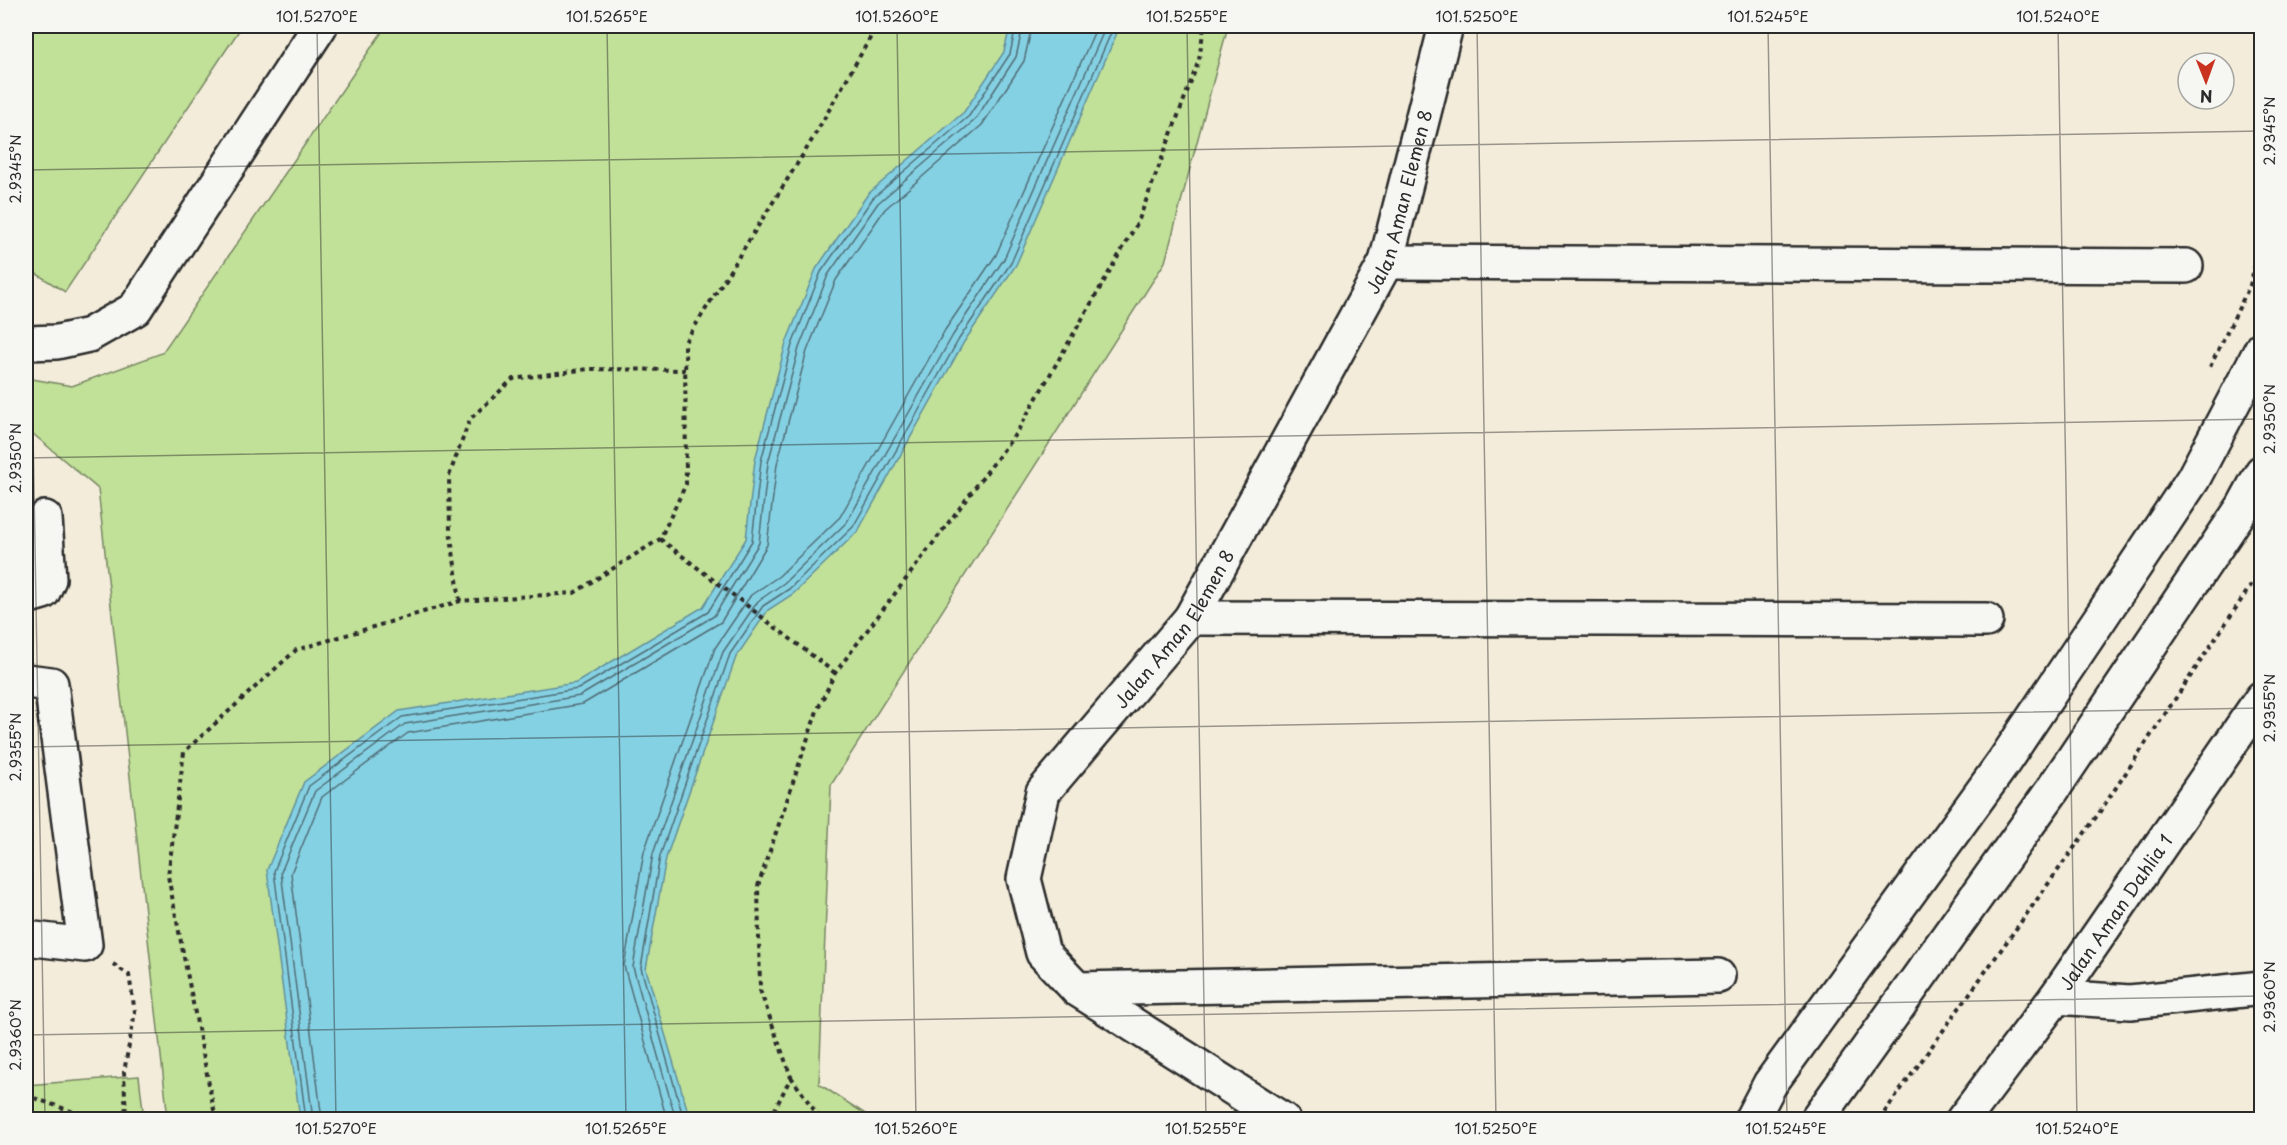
<svg xmlns="http://www.w3.org/2000/svg" width="2287" height="1145" font-family="'Playpen Sans',sans-serif">
  <style>
    .green { fill: #c1e098; stroke: #768662; stroke-width: 1.5 }
    .water { fill: #85d1e4; stroke: #618f9a; stroke-width: 1.5 }
    .lines { fill: none; stroke-linecap: round; stroke-linejoin: round }
    .shore { stroke: #4f6d75; stroke-width: 1.5 }
    .street-casing { stroke: #2b2b2b; stroke-width: 38 }
    .secondary-casing { stroke: #2b2b2b; stroke-width: 38 }
    .path { stroke: #2b2b2b; stroke-width: 4; stroke-dasharray: 4.5 4.5; stroke-linecap: butt }
    .street { stroke: #f6f6f2; stroke-width: 33 }
    .secondary { stroke: #f6f6f2; stroke-width: 33 }
    .ticks { fill: none; stroke: #2b2b2b; stroke-width: 1.5; stroke-opacity: 0.45 }
    .labels { text-anchor: middle; dominant-baseline: central; stroke-width: 4.5; stroke-linejoin: round; paint-order: stroke }
    .street-label { font-size: 18px; fill: #2b2b2b; stroke: #f6f6f2 }
    .neatline { fill: none; stroke: #2b2b2b; stroke-width: 2 }
    .ticks-label { font-size: 15px; text-anchor: middle; fill: #2b2b2b }
  </style>
  <rect width="100%" height="100%" fill="#f3ecda"/>
  <filter id="ink" filterUnits="userSpaceOnUse"><feTurbulence type="fractalNoise" baseFrequency=".0167" numOctaves="2"/><feDisplacementMap in="SourceGraphic" scale="12" xChannelSelector="R" yChannelSelector="G"/><feConvolveMatrix kernelMatrix="1 2 1 2 8 2 1 2 1" color-interpolation-filters="sRGB"/></filter>
  <g filter="url(#ink)">
    <g class="green">
      <polygon points="26,26 242,26 65,292 26,267"/>
      <polygon points="386,26 1228,26 1165,262 831,785 819,1084 873,1119 168,1119 98,489 26,428 26,378 72,386 162,353"/>
      <polygon points="139,1076 144,1119 26,1119 26,1085"/>
    </g>
    <polygon class="water" points="1010,26 1120,26 1016,265 964,342 858,531 793,594 768,610 736,657 666,858 646,969 690,1119 300,1119 267,870 304,782 399,711 576,683 703,607 746,539 755,460 786,343 816,269 868,194 964,112 1004,52"/>
    <g class="lines">
      <g class="shore">
        <polyline points="306,1120 274,871 309,786 402,717 578,689 708,612 752,541 761,461 792,345 821,272 873,198 969,116 1010,54 1016,26"/>
        <polyline points="313,1120 281,872 315,791 405,724 580,696 714,616 759,543 768,463 799,348 828,275 878,203 975,120 1016,57 1023,26"/>
        <polyline points="322,1120 291,873 322,797 408,733 583,704 721,622 767,545 777,464 807,351 836,280 885,209 982,125 1024,61 1032,26"/>
        <polyline points="667,1120 624,966 644,852 715,648 751,595 779,576 840,517 945,330 996,255 1097,26"/>
        <polyline points="676,1120 633,967 653,854 723,652 758,601 784,583 847,522 953,335 1004,259 1106,26"/>
        <polyline points="684,1120 641,968 660,856 730,654 763,606 789,589 853,527 959,339 1011,263 1114,26"/>
      </g>
      <g class="street-casing">
        <g id="street">
          <polyline points="1386,262 2186,266"/>
          <polyline points="26,343 57,342 89,335 135,309 320,26"/>
          <polyline points="26,597 43,592 49,579 45,518"/>
          <polyline points="1191,618 1986,620"/>
          <polyline points="26,681 51,684 85,945 26,938"/>
          <polyline points="1077,989 1718,976"/>
          <polyline points="2056,997 2130,1002 2262,988"/>
          <path id="s1" d="M1283,1120L1077,989L1043,953L1024,879L1043,792L1191,618L1386,262L1446,26"/>
          <path id="s2" d="M1963,1120L2056,997L2262,698"/>
        </g>
      </g>
      <g class="secondary-casing">
        <g id="secondary">
          <polyline points="1751,1120 1770,1084 2003,763 2103,614 2193,479 2262,348"/>
          <polyline points="1817,1120 2051,792 2243,507 2262,472"/>
        </g>
      </g>
      <g class="path">
        <polyline points="2210,367 2250,285 2262,238"/>
        <polyline points="660,539 835,673"/>
        <polyline points="460,601 450,530 449,476 470,419 513,379 588,369 685,370"/>
        <polyline points="113,964 129,975 135,1012 124,1072 126,1120"/>
        <polyline points="791,1077 821,1120"/>
        <polyline points="26,1095 96,1120"/>
        <polyline points="216,1120 168,876 184,752 296,650 460,601 574,593 660,539 686,484 685,342 809,145 877,26"/>
        <polyline points="777,1120 775,1109 791,1077 760,990 758,886 817,711 835,673 1017,432 1138,222 1199,60 1204,26"/>
        <polyline points="1879,1120 2099,813 2262,569"/>
      </g>
      <use href="#street" class="street"/>
      <use href="#secondary" class="secondary"/>
    </g>
  </g>
  <path class="ticks" d="M26,26L45,1120M317,26L336,1120M607,26L626,1120M897,26L916,1120M1187,26L1206,1120M1477,26L1496,1120M1768,26L1787,1120M2058,26L2077,1120M26,170L2262,131M26,458L2262,419M26,747L2262,708M26,1035L2262,996"/>
  <g class="labels">
    <g class="street-label">
      <text stroke="none"><textPath href="#s1" startOffset="1155">Jalan Aman Elemen 8</textPath></text>
      <text stroke="none"><textPath href="#s1" startOffset="669">Jalan Aman Elemen 8</textPath></text>
      <text stroke="none"><textPath href="#s2" startOffset="258">Jalan Aman Dahlia 1</textPath></text>
    </g>
  </g>
  <rect width="2287" height="1145" fill="none" stroke="#f6f6f2" stroke-width="66"/>
  <g transform="translate(2206 81) rotate(179)"><circle r="28" fill="#f6f6f2" stroke="#a5a5a2" stroke-width="1.5"/>
  <path d="M0-4.5L10 22L0 15L-10 22Z" fill="#c8321e"/>
  <text y="-9" font-size="16" font-weight="bold" text-anchor="middle" fill="#2b2b2b">N</text>
  </g>
  <rect x="33" y="33" width="2221" height="1079" class="neatline"/>
  <g class="ticks-label">
    <text x="317" y="22">101.5270°E</text>
    <text x="607" y="22">101.5265°E</text>
    <text x="897" y="22">101.5260°E</text>
    <text x="1187" y="22">101.5255°E</text>
    <text x="1477" y="22">101.5250°E</text>
    <text x="1768" y="22">101.5245°E</text>
    <text x="2058" y="22">101.5240°E</text>
    <text transform="translate(2270 131) rotate(-90)" y="5">2.9345°N</text>
    <text transform="translate(16 169) rotate(-90)" y="5">2.9345°N</text>
    <text transform="translate(2270 419) rotate(-90)" y="5">2.9350°N</text>
    <text transform="translate(16 458) rotate(-90)" y="5">2.9350°N</text>
    <text transform="translate(2270 708) rotate(-90)" y="5">2.9355°N</text>
    <text transform="translate(16 747) rotate(-90)" y="5">2.9355°N</text>
    <text transform="translate(2270 997) rotate(-90)" y="5">2.9360°N</text>
    <text transform="translate(16 1035) rotate(-90)" y="5">2.9360°N</text>
    <text x="336" y="1134">101.5270°E</text>
    <text x="626" y="1134">101.5265°E</text>
    <text x="916" y="1134">101.5260°E</text>
    <text x="1206" y="1134">101.5255°E</text>
    <text x="1496" y="1134">101.5250°E</text>
    <text x="1786" y="1134">101.5245°E</text>
    <text x="2077" y="1134">101.5240°E</text>
  </g>
</svg>
